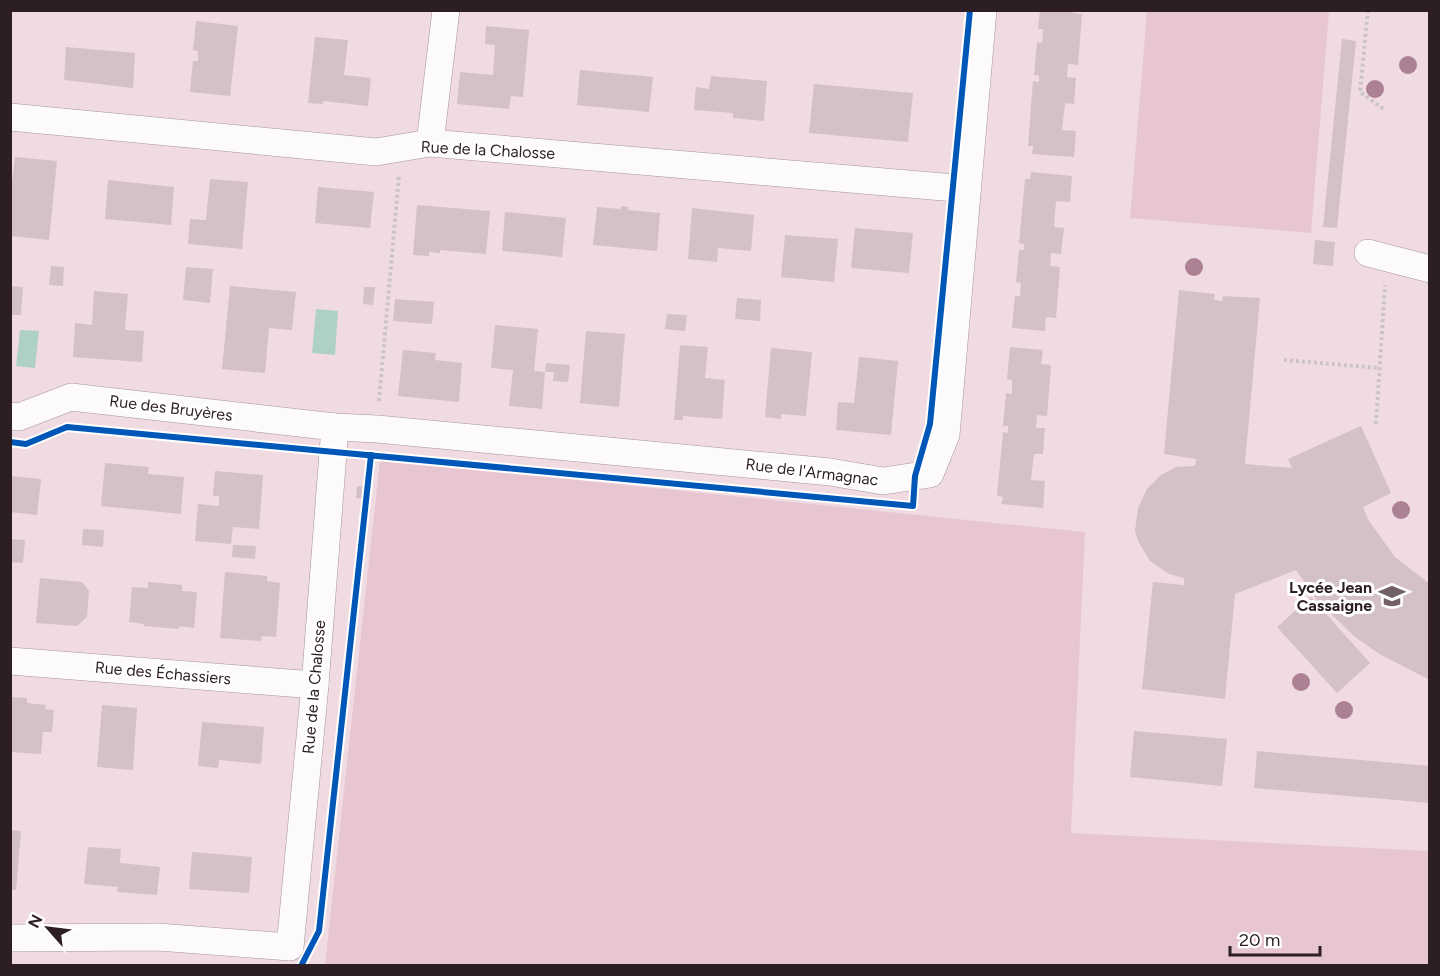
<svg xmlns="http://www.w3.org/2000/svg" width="1440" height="976" font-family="Figtree,sans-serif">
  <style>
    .green { fill: #e7c6d2 }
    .water { fill: #afd0c4 }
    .building { fill: #d3c0c8 }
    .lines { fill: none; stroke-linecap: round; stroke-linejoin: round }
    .street-casing { stroke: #a5959c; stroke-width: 28 }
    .path { stroke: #cbc4c6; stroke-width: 4; stroke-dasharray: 3 3; stroke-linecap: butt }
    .street { stroke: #fdfafb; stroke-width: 27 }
    .cycleway-casing { stroke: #fff; stroke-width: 10 }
    .cycleway { stroke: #0057b8; stroke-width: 6 }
    .tree { fill: #ad8194 }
    .labels { text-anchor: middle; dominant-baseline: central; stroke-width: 6; stroke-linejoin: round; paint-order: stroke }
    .street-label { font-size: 16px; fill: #2c1e23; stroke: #fff }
    .poi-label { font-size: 16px; font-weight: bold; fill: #2c1e23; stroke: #fff; text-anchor: end }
  </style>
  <rect width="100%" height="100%" fill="#f0dbe3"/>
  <g class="green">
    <polygon points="1147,11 1329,11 1311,233 1130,218"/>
    <polygon points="380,460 1085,532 1071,833 1429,851 1429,965 325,965"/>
  </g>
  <g class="water">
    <polygon points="316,309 338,311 335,355 312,353"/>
    <polygon points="20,330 39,331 35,368 16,366"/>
  </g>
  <g class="building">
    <polygon points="1040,10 1073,10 1073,13 1082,14 1078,65 1068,64 1067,77 1076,78 1074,104 1065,103 1062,130 1076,131 1074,157 1032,154 1033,146 1028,146 1033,81 1039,82 1039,75 1034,75 1037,42 1042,43 1043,29 1038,29"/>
    <polygon points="196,21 238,26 230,96 190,92 193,61 198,61 198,51 193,50"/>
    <polygon points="486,26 529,30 523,97 511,96 509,109 457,104 460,72 493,75 495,45 485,44"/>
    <polygon points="315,37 348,40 344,75 371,78 368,106 323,101 323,104 308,103"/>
    <polygon points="1342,39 1356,41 1337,228 1323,227"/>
    <polygon points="66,47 135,53 133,88 64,80"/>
    <polygon points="580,70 653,77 649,112 577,105"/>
    <polygon points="711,76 767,81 764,121 733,118 733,113 694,110 696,87 709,89"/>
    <polygon points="814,84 913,93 908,142 809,133"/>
    <polygon points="15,157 57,161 49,240 10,236 10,198"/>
    <polygon points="1031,172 1072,176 1070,202 1056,201 1054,227 1064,228 1061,254 1051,253 1050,266 1060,267 1056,318 1046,317 1045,331 1012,328 1015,296 1020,296 1021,283 1016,282 1019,250 1024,250 1024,244 1019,243 1025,179 1030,179"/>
    <polygon points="210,179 248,182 242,249 188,244 190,219 206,220"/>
    <polygon points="108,180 174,187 171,225 105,219"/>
    <polygon points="318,187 374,192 370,228 315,223"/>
    <polygon points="417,205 490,211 486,254 440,250 440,253 429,252 429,256 413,255"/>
    <polygon points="621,206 629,207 628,210 660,213 657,251 593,245 597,207 621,209"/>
    <polygon points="692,208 754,215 751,251 718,248 717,262 688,259"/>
    <polygon points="505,212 566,218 562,257 502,251"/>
    <polygon points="855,228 913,233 909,273 851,268"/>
    <polygon points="785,235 838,239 834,282 781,277"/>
    <polygon points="1315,240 1335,242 1333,266 1313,264"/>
    <polygon points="51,266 64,267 63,286 49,285"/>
    <polygon points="186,267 213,269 210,303 183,300"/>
    <polygon points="10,286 23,287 21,315 10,315"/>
    <polygon points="230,286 296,292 292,330 269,328 265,373 222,369"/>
    <polygon points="364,287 375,287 373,305 363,304"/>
    <polygon points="1179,290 1215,294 1214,300 1222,301 1223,296 1260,298 1245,464 1292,468 1288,459 1361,426 1391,493 1363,507 1369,521 1395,557 1430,584 1430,680 1381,655 1355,637 1317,600 1296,570 1235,594 1225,699 1142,689 1153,582 1184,585 1184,578 1169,574 1150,561 1138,541 1135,531 1138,508 1147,489 1161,475 1176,467 1195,466 1196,459 1164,454"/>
    <polygon points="94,291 128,294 125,330 144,331 142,362 73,357 75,323 92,325"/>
    <polygon points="737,298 761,300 760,321 735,319"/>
    <polygon points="395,299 434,302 432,324 393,321"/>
    <polygon points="667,314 687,315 685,331 665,329"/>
    <polygon points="495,325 538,329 534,371 545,372 546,363 570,365 568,382 553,381 554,372 545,372 542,409 509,406 513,370 491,368"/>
    <polygon points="586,331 625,334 619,407 580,403"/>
    <polygon points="680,345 708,347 705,378 725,380 722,419 683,416 683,420 674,420"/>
    <polygon points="1010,347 1043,350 1041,364 1051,365 1047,416 1037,415 1036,428 1045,428 1043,454 1034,454 1031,480 1045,481 1043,508 1001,504 1003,497 997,496 1003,432 1008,433 1008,426 1003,426 1006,393 1012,394 1012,380 1007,379"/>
    <polygon points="771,348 812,352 806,416 781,414 781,419 765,417"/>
    <polygon points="403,350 436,353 435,360 462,363 459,402 398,396"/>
    <polygon points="859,357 898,361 891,435 836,430 838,402 854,403"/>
    <polygon points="105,463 149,467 148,474 184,477 181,514 101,506"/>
    <polygon points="215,471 263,475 259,529 233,527 231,544 195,541 198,504 219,506 219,496 213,496"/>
    <polygon points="10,476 41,479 37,515 10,512"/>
    <polygon points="357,486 367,487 366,499 356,498"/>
    <polygon points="83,529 104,530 103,547 82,545"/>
    <polygon points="10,539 25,540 23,563 10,562"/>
    <polygon points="233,545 256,546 255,559 232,557"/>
    <polygon points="225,572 267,576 267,581 280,583 276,637 262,636 261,641 220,638"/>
    <polygon points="40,578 82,582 89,591 87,617 77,626 36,623"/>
    <polygon points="148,582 182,585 182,591 197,592 194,628 179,626 179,629 144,626 144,624 129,622 132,587 148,588"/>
    <polygon points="1311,597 1370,663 1337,693 1277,627"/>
    <polygon points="10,697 27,698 27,703 46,705 45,709 54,710 52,732 43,732 41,754 10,752"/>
    <polygon points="102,705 137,708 133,770 97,767"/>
    <polygon points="202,722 264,727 261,764 219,760 218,768 198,766"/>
    <polygon points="1134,731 1227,739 1222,786 1130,777"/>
    <polygon points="1257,751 1430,766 1430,803 1254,788"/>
    <polygon points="10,830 21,831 16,890 10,890"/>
    <polygon points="88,847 121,849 120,863 160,867 157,895 117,892 118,887 84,884"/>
    <polygon points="192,852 252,857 249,893 189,889"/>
  </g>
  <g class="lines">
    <g class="street-casing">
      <g id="street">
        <polyline points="10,117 376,152 430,143 967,189"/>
        <polyline points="430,143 446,10"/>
        <polyline points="1368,253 1430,269"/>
        <polyline points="10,416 19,417 71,397 335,427 377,429 830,472 883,481 930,474 946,435 983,10"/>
        <polyline points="10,661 315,685"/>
        <polyline points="10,938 158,937 290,947 315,685 335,427"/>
      </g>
    </g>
    <g class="path">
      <polyline points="1368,10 1360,92 1385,110"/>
      <polyline points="1284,360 1379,368"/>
      <polyline points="379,401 399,175"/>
      <polyline points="1376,424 1385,285"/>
    </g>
    <use href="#street" class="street"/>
    <g class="cycleway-casing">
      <g id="cycleway">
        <polyline points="10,442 26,444 67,427 913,506 915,476 930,424 970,10"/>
        <polyline points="301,966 319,931 371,455"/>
      </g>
    </g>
    <use href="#cycleway" class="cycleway"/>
  </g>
  <g class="tree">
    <circle cx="1408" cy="65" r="9"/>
    <circle cx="1375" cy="89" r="9"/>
    <circle cx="1194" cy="267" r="9"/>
    <circle cx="1401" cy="510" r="9"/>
    <circle cx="1301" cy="682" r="9"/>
    <circle cx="1344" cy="710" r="9"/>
  </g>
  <defs>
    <g id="school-bare" transform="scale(2.07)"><path d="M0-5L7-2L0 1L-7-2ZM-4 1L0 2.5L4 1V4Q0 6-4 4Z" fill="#716066" stroke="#fff" stroke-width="2.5" paint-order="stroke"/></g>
  </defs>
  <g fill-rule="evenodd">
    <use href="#school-bare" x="1392" y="596"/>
  </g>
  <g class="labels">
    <g class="street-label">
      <text transform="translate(488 150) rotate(3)">Rue de la Chalosse</text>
      <text transform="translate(171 408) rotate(7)">Rue des Bruyères</text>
      <text transform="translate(812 472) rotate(7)">Rue de l'Armagnac</text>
      <text transform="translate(163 673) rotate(5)">Rue des Échassiers</text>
      <text transform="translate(314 687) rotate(-85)">Rue de la Chalosse</text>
    </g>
    <g class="poi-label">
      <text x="1372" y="587">Lycée Jean<tspan x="1372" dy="18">Cassaigne</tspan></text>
    </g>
  </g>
  <rect width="1440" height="976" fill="none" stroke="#2c1e23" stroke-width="24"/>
  <g transform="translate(48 928) rotate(298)" stroke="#ffffff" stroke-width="4.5" paint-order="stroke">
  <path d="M0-4.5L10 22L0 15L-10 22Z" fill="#2c1e23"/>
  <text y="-9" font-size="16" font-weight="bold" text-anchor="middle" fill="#2c1e23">N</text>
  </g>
  <path d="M1230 946v9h90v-9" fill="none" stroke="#2c1e23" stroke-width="3"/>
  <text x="1239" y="946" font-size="18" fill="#2c1e23" stroke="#ffffff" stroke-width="4.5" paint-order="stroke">20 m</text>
</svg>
